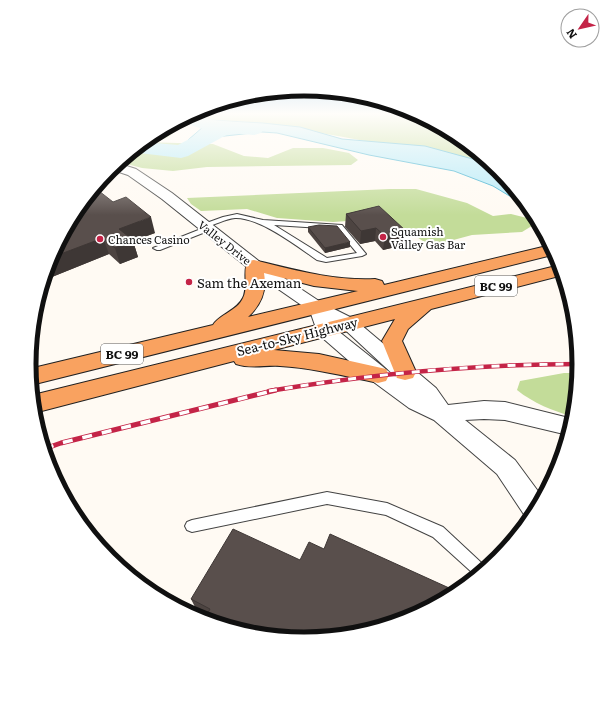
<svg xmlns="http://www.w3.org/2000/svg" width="608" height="728" font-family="Literata,serif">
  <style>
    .forest { fill: #c3dc99 }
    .water { fill: #b6eaf8; stroke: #3bafd0 }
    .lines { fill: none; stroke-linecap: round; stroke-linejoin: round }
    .river { fill: #b6eaf8; fill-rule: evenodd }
    .service-casing { stroke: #434343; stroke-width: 2 }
    .minor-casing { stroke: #434343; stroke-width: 2 }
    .trunk-casing { stroke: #212121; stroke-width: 2 }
    .service { fill: #fff; fill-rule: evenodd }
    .minor { fill: #fff; fill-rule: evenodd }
    .trunk { fill: #f9a260; fill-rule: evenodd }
    .rail-far1-casing { stroke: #c42447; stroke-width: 4.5 }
    .rail-casing { stroke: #c42447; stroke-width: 5 }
    .rail-far1 { stroke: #fff; stroke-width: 3; stroke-dasharray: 8; stroke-linecap: butt }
    .rail { stroke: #fff; stroke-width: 3.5; stroke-dasharray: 10; stroke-linecap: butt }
    .wall { fill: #4d4441 }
    .shaded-wall { fill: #3e3735 }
    .building { fill: #594f4c; stroke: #3e3735 }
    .poi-dot { fill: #c42447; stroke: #fff; stroke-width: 1.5 }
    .labels { text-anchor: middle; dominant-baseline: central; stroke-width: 4; stroke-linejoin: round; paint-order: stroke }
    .far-poi-label { font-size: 11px; fill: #101010; stroke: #fff; text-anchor: start }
    .far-street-label { font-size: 11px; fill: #101010; stroke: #fff }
    .shield { fill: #fff; stroke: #585858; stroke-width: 1 }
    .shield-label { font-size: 12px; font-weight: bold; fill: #101010 }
    .poi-label { font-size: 13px; fill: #101010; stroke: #fff; text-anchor: start }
    .street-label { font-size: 13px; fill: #101010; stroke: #fff }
    .rim { fill: none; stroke: #101010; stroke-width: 5 }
  </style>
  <rect width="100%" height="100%" fill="#fffaf3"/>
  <g class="forest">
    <path d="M192,114H416L457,135L498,169C428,154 359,138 288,128C258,124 218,129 192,114Z"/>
    <path d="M174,123L178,127C170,140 160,141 146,140Z"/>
    <polygon points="143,142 213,144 244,156 268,158 293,148 323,148 349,153 358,160 351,165 207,167 173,171 142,168 119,162"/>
    <polygon points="390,189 416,189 467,203 493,216 511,214 531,219 535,224 522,232 472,235 431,246 391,221 362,220 333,222 277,218 247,209 201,211 191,204 187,198"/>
    <path d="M564,373H578L574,417C553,411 533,403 517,390L520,381Z"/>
  </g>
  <polygon class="water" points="211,120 263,123 300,127 342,139 425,146 491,164 499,170 531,209 493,186 454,171 369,155 277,133 262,132 188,140"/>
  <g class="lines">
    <polygon class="river" points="193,114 213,120 261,125 264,129 261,133 254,135 230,133 188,156 181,158 131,152 144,142 178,145 206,130 178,121"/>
    <g class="service-casing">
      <g id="service">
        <path d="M237,214L263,220L342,225L366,254L362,256L326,262L317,260C297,246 259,217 235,218C225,219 215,225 205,227L201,225L223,217ZM274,225L337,229L357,253L327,258Z"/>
        <polygon points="206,227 209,227 213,229 160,250 157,250 153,248"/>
        <polygon points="327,492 387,503 443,527 487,568 476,576 433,537 386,515 327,504 192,532 187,530 185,526 187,522 192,520"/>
      </g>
    </g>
    <g class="minor-casing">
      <path id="minor" d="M117,163L136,169L172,193L260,262L322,303L354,319L436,388L448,405L484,401L505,402L573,419L568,435L505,420L484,419L465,420L515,460L543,498L530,521L527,519L497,474L434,420L409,408L371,380L318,334L310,311L248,268L162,199L128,175L110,169ZM331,322L342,327L397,378L333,327Z"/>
    </g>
    <g class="trunk-casing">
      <g id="trunk">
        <path d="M551,245L556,254L31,385L29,369L213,325C220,314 237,311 243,298C249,286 242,270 248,261L254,260C295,270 333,281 375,279L382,281L384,285ZM264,273L314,286L358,291L248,317C261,305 267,291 264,273Z"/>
        <path d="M560,265L563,275L431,309L408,329L402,341L416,372L413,378L405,380L397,378L382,341L395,319L274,350L319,354L386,369L389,375L386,381L378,383C345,376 313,368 280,366C265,365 250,369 236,364L234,361L34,413L33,395Z"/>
      </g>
    </g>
    <use href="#service" class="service"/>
    <use href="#minor" class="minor"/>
    <use href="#trunk" class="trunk"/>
    <g class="rail-far1-casing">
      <path id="rail-far1" d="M269,391C371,374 475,364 579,364"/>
    </g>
    <g class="rail-casing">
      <polyline id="rail" points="44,449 61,443 276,390"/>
    </g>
    <use href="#rail-far1" class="rail-far1"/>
    <use href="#rail" class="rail"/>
  </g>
  <g class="wall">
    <polygon points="113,202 155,233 133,241 138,257 120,264 109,254 47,279 45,276 50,259"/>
    <polygon points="379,206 404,245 383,250 375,241 360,244 345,227 346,214"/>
    <polygon points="308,227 350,247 325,253 308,232"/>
    <polygon points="324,549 458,592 206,616 197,611 191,599 300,560"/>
  </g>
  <g class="shaded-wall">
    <polygon points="151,217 155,233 133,241 138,257 120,264 115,248 119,229"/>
    <polygon points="376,228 375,241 360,244 361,231"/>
    <polygon points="406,231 404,245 383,250 385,236"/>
    <polygon points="103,238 109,254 47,279 45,275 50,258"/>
    <polygon points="350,242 350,247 325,253 325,248"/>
  </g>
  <g class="building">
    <polygon points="99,191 113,202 126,197 151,217 119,229 133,240 115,248 103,238 50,258 75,211 89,194"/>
    <polygon points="379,206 406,231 385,236 376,228 361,231 346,214"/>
    <polygon points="319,225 337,226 350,242 325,248 308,227"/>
    <polygon points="233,529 300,560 309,542 324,549 330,534 458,592 409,618 357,634 304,639 250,634 204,620 210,609 191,599"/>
  </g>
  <linearGradient id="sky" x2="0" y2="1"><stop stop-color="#94caee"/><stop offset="0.53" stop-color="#fffdfa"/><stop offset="1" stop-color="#fffdfa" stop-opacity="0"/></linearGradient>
  <rect width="608" height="215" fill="url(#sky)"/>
  <g class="poi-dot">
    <circle cx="383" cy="237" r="4"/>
    <circle cx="100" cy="239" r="4"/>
    <circle cx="189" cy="282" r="4"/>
  </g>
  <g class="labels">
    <g class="far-poi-label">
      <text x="391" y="231">Squamish<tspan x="391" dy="13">Valley Gas Bar</tspan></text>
      <text x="108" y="239">Chances Casino</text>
    </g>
    <g class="far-street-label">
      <text transform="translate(225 242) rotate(38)">Valley Drive</text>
    </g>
    <g class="shield">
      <rect x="475" y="276" width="42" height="20" rx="3"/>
      <rect x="101" y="344" width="42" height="20" rx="3"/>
    </g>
    <g class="shield-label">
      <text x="496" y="286">BC 99</text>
      <text x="122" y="354">BC 99</text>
    </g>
    <g class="poi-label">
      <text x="197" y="282">Sam the Axeman</text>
    </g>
    <g class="street-label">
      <text transform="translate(297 336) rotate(-14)">Sea-to-Sky Highway</text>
    </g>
  </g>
  <path d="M0 0H608V728H0ZM36 364a268 268 0 1 1 536 0a268 268 0 1 1-536 0Z" fill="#fff" fill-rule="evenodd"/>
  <path class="rim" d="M36 364a268 268 0 1 1 536 0a268 268 0 1 1-536 0Z"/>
  <g transform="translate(580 28) rotate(236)"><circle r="19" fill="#ffffff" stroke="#9f9f9f"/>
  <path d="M0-3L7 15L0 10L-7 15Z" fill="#c42447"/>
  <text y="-6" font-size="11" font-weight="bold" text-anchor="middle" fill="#101010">N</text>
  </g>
</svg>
